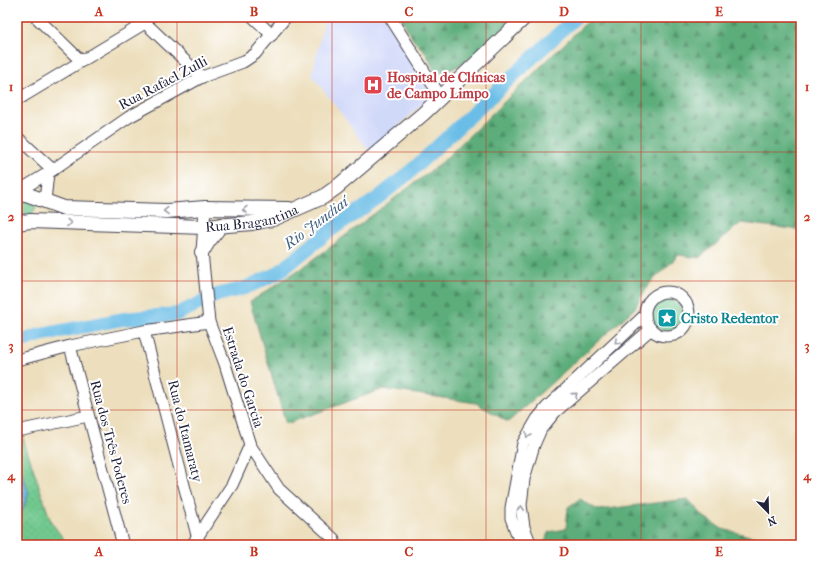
<svg xmlns="http://www.w3.org/2000/svg" width="818" height="562" font-family="'IM FELL French Canon',serif">
  <style>
    .built { fill: #d1d9f9 }
    .grass { fill: url(#grass-dots); stroke: #4a7665 }
    .forest { fill: url(#forest-firs); stroke: #3f685a }
    .water { fill: url(#water-rules); stroke: #467091 }
    .lines { fill: none; stroke-linecap: round; stroke-linejoin: round }
    .river { stroke: #6bbde7; stroke-width: 14 }
    .minor-casing { stroke: #403e4e; stroke-width: 13 }
    .major-casing { stroke: #403e4e; stroke-width: 16 }
    .minor { stroke: #fff; stroke-width: 11 }
    .major { stroke: #fff; stroke-width: 14 }
    .oneway { stroke: #9c9ca7 }
    .grid { fill: none; stroke: #c8321e; stroke-width: 1; stroke-opacity: 0.55 }
    .labels { text-anchor: middle; dominant-baseline: central; stroke-width: 4; stroke-linejoin: round; paint-order: stroke }
    .health-label { font-size: 14px; font-weight: bold; fill: #be3a42; stroke: #fff; text-anchor: start }
    .street-label { font-size: 14px; fill: #22223b; stroke: #fff }
    .culture-label { font-size: 14px; font-weight: bold; fill: #0d838f; stroke: #fff; text-anchor: start }
    .water-label { font-size: 15px; font-style: italic; fill: #3f6080; stroke: #fff }
    .neatline { fill: none; stroke: #c8321e; stroke-width: 1.5 }
    .grid-label { font-size: 13px; text-anchor: middle; font-weight: bold; fill: #c8321e }
  </style>
  <defs>
    <pattern id="grass-dots" width="8" height="8" patternUnits="userSpaceOnUse"><rect width="8" height="8" fill="#71c98f"/><path d="M2 2h.1M6 6h.1" fill="none" stroke="#62ac7c" stroke-width="1.8" stroke-linecap="round"/></pattern>
    <pattern id="forest-firs" width="22" height="20" patternUnits="userSpaceOnUse"><rect width="22" height="20" fill="#5cad7a"/><path d="M5 1l3.5 6h-7zM16 11l3.5 6h-7z" fill="#4c8c65"/></pattern>
    <pattern id="water-rules" width="6" height="5" patternUnits="userSpaceOnUse"><rect width="6" height="5" fill="#6bbde7"/><path d="M0 2.5h6" fill="none" stroke="#5ca2c7"/></pattern>
  </defs>
  <rect width="100%" height="100%" fill="#fff"/>
  <filter id="ink" filterUnits="userSpaceOnUse"><feTurbulence type="fractalNoise" baseFrequency=".025" numOctaves="2"/><feDisplacementMap in="SourceGraphic" scale="8" xChannelSelector="R" yChannelSelector="G"/><feConvolveMatrix kernelMatrix="1 2 1 2 8 2 1 2 1" color-interpolation-filters="sRGB"/></filter>
  <filter id="wash" filterUnits="userSpaceOnUse"><feTurbulence type="fractalNoise" baseFrequency=".012" numOctaves="4" result="noise"/><feDisplacementMap in="SourceGraphic" scale="16" xChannelSelector="R" yChannelSelector="G"/><feGaussianBlur stdDeviation="0.9" result="paint"/><feColorMatrix in="noise" values="0 0 0 0 0 0 0 0 0 0 0 0 0 0 0 0 0 1.4 0 .05"/><feComposite in="paint" operator="in"/></filter>
  <g filter="url(#wash)">
    <rect width="100%" height="100%" fill="#eddfbd"/>
    <polygon class="built" points="325,17 386,17 432,95 370,152 312,75"/>
    <g class="grass">
      <polygon points="17,199 33,201 36,207 32,214 17,217"/>
      <circle cx="667" cy="315" r="16"/>
      <polygon points="17,428 23,438 51,522 68,545 17,545"/>
    </g>
    <g class="forest">
      <path d="M401,17H516C499,32 458,77 435,72L426,53L413,40Z"/>
      <polygon points="592,17 801,17 801,230 741,223 699,258 679,255 650,283 634,309 508,422 476,403 383,389 286,424 250,302 309,263 441,163"/>
      <polygon points="580,499 598,510 688,499 703,516 722,529 770,541 775,545 549,545 545,541 549,532 566,529 568,507"/>
    </g>
    <polygon class="water" points="17,460 29,493 20,517 17,516"/>
    <g class="lines">
      <polyline class="river" points="17,343 40,335 123,319 177,314 217,295 245,288 278,273 328,232 378,198 410,172 576,17"/>
    </g>
  </g>
  <g filter="url(#ink)">
    <g class="lines">
      <g class="minor-casing">
        <g id="minor">
          <polyline points="36,17 81,61"/>
          <polyline points="139,17 202,77"/>
          <polyline points="253,17 272,35"/>
          <polyline points="390,17 440,96"/>
          <polyline points="17,100 145,23"/>
          <polyline points="17,137 53,170"/>
          <polyline points="17,192 48,173 129,117 202,77 243,62 255,54 286,17"/>
          <polyline points="45,201 48,173"/>
          <polyline points="205,208 202,252 209,322 225,364 250,445 279,489 334,539"/>
          <circle cx="667" cy="314" r="22"/>
          <polyline points="144,331 198,539"/>
          <polyline points="70,346 123,545"/>
          <polyline points="17,360 70,346 144,331 209,322"/>
          <polyline points="22,430 88,416"/>
          <polyline points="192,545 232,485 250,445"/>
          <polyline points="521,545 511,518 511,508 523,443 537,419 547,407 645,315"/>
          <polyline points="531,545 524,527 521,505 524,479 534,445 541,429 555,412 651,329"/>
        </g>
      </g>
      <g class="major-casing">
        <g id="major">
          <polyline points="17,194 26,194 64,208 167,211 205,208 289,209"/>
          <path id="s1" d="M17,223L30,221L204,227L252,223L273,219L323,197L337,187L424,113L525,17"/>
          <polyline points="202,252 208,242 221,225"/>
        </g>
      </g>
      <use href="#minor" class="minor"/>
      <use href="#major" class="major"/>
    </g>
    <defs><path id="oneway-chevron" d="M-2-3.5L2.5 0L-2 3.5" fill="none" stroke-width="1.6" stroke-linecap="round" stroke-linejoin="round"/></defs>
    <g class="oneway">
      <use href="#oneway-chevron" transform="translate(245 210) rotate(179)"/>
      <use href="#oneway-chevron" transform="translate(166 211) rotate(179)"/>
      <use href="#oneway-chevron" transform="translate(69 223) rotate(2)"/>
      <use href="#oneway-chevron" transform="translate(617 342) rotate(137)"/>
      <use href="#oneway-chevron" transform="translate(575 395) rotate(-41)"/>
      <use href="#oneway-chevron" transform="translate(528 435) rotate(120)"/>
      <use href="#oneway-chevron" transform="translate(521 508) rotate(-87)"/>
    </g>
  </g>
  <path class="grid" d="M177,17V545M332,17V545M486,17V545M641,17V545M17,152H801M17,281H801M17,410H801"/>
  <defs>
    <g id="hospital-square" transform="scale(1)"><rect x="-9" y="-9" width="18" height="18" rx="4" fill="#e0444e" stroke="#fff"/><path d="M-5-5h3v3.5h4V-5h3V5h-3V1.5h-4V5h-3Z" fill="#fff"/></g>
    <g id="sight-square" transform="scale(1)"><rect x="-9" y="-9" width="18" height="18" rx="4" fill="#0f9aa8" stroke="#fff"/><path d="M0-6L1.8-2.2L6-1.7L2.9 1.2L3.7 5.4L0 3.3L-3.7 5.4L-2.9 1.2L-6-1.7L-1.8-2.2Z" fill="#fff"/></g>
  </defs>
  <g fill-rule="evenodd">
    <use href="#hospital-square" x="373" y="85"/>
    <use href="#sight-square" x="667" y="318"/>
  </g>
  <g class="labels">
    <g class="health-label">
      <text x="387" y="77">Hospital de Clínicas<tspan x="387" dy="16">de Campo Limpo</tspan></text>
    </g>
    <g class="street-label">
      <text transform="translate(163 83) rotate(-28)">Rua Rafael Zulli</text>
      <text stroke="none"><textPath href="#s1" startOffset="236">Rua Bragantina</textPath></text>
      <text transform="translate(243 377) rotate(72)">Estrada do Garcia</text>
      <text transform="translate(185 431) rotate(76)">Rua do Itamaraty</text>
      <text transform="translate(111 442) rotate(75)">Rua dos Três Poderes</text>
    </g>
    <g class="culture-label">
      <text x="681" y="318">Cristo Redentor</text>
    </g>
    <g class="water-label">
      <text transform="translate(316 223) rotate(-37)">Rio Jundiaí</text>
    </g>
  </g>
  <rect width="818" height="562" fill="none" stroke="#fff" stroke-width="44"/>
  <g transform="translate(768 512) rotate(157)" stroke="#ffffff" stroke-width="3" paint-order="stroke">
  <path d="M0-3L7 15L0 10L-7 15Z" fill="#22223b"/>
  <text y="-6" font-size="11" font-weight="bold" text-anchor="middle" fill="#22223b">N</text>
  </g>
  <rect x="22" y="22" width="774" height="518" class="neatline"/>
  <g class="grid-label">
    <text x="99" y="16">A</text>
    <text x="254" y="16">B</text>
    <text x="409" y="16">C</text>
    <text x="564" y="16">D</text>
    <text x="719" y="16">E</text>
    <text x="11" y="91">1</text>
    <text x="807" y="91">1</text>
    <text x="11" y="221">2</text>
    <text x="807" y="221">2</text>
    <text x="11" y="350">3</text>
    <text x="807" y="350">3</text>
    <text x="11" y="480">4</text>
    <text x="807" y="480">4</text>
    <text x="99" y="556">A</text>
    <text x="254" y="556">B</text>
    <text x="409" y="556">C</text>
    <text x="564" y="556">D</text>
    <text x="719" y="556">E</text>
  </g>
</svg>
